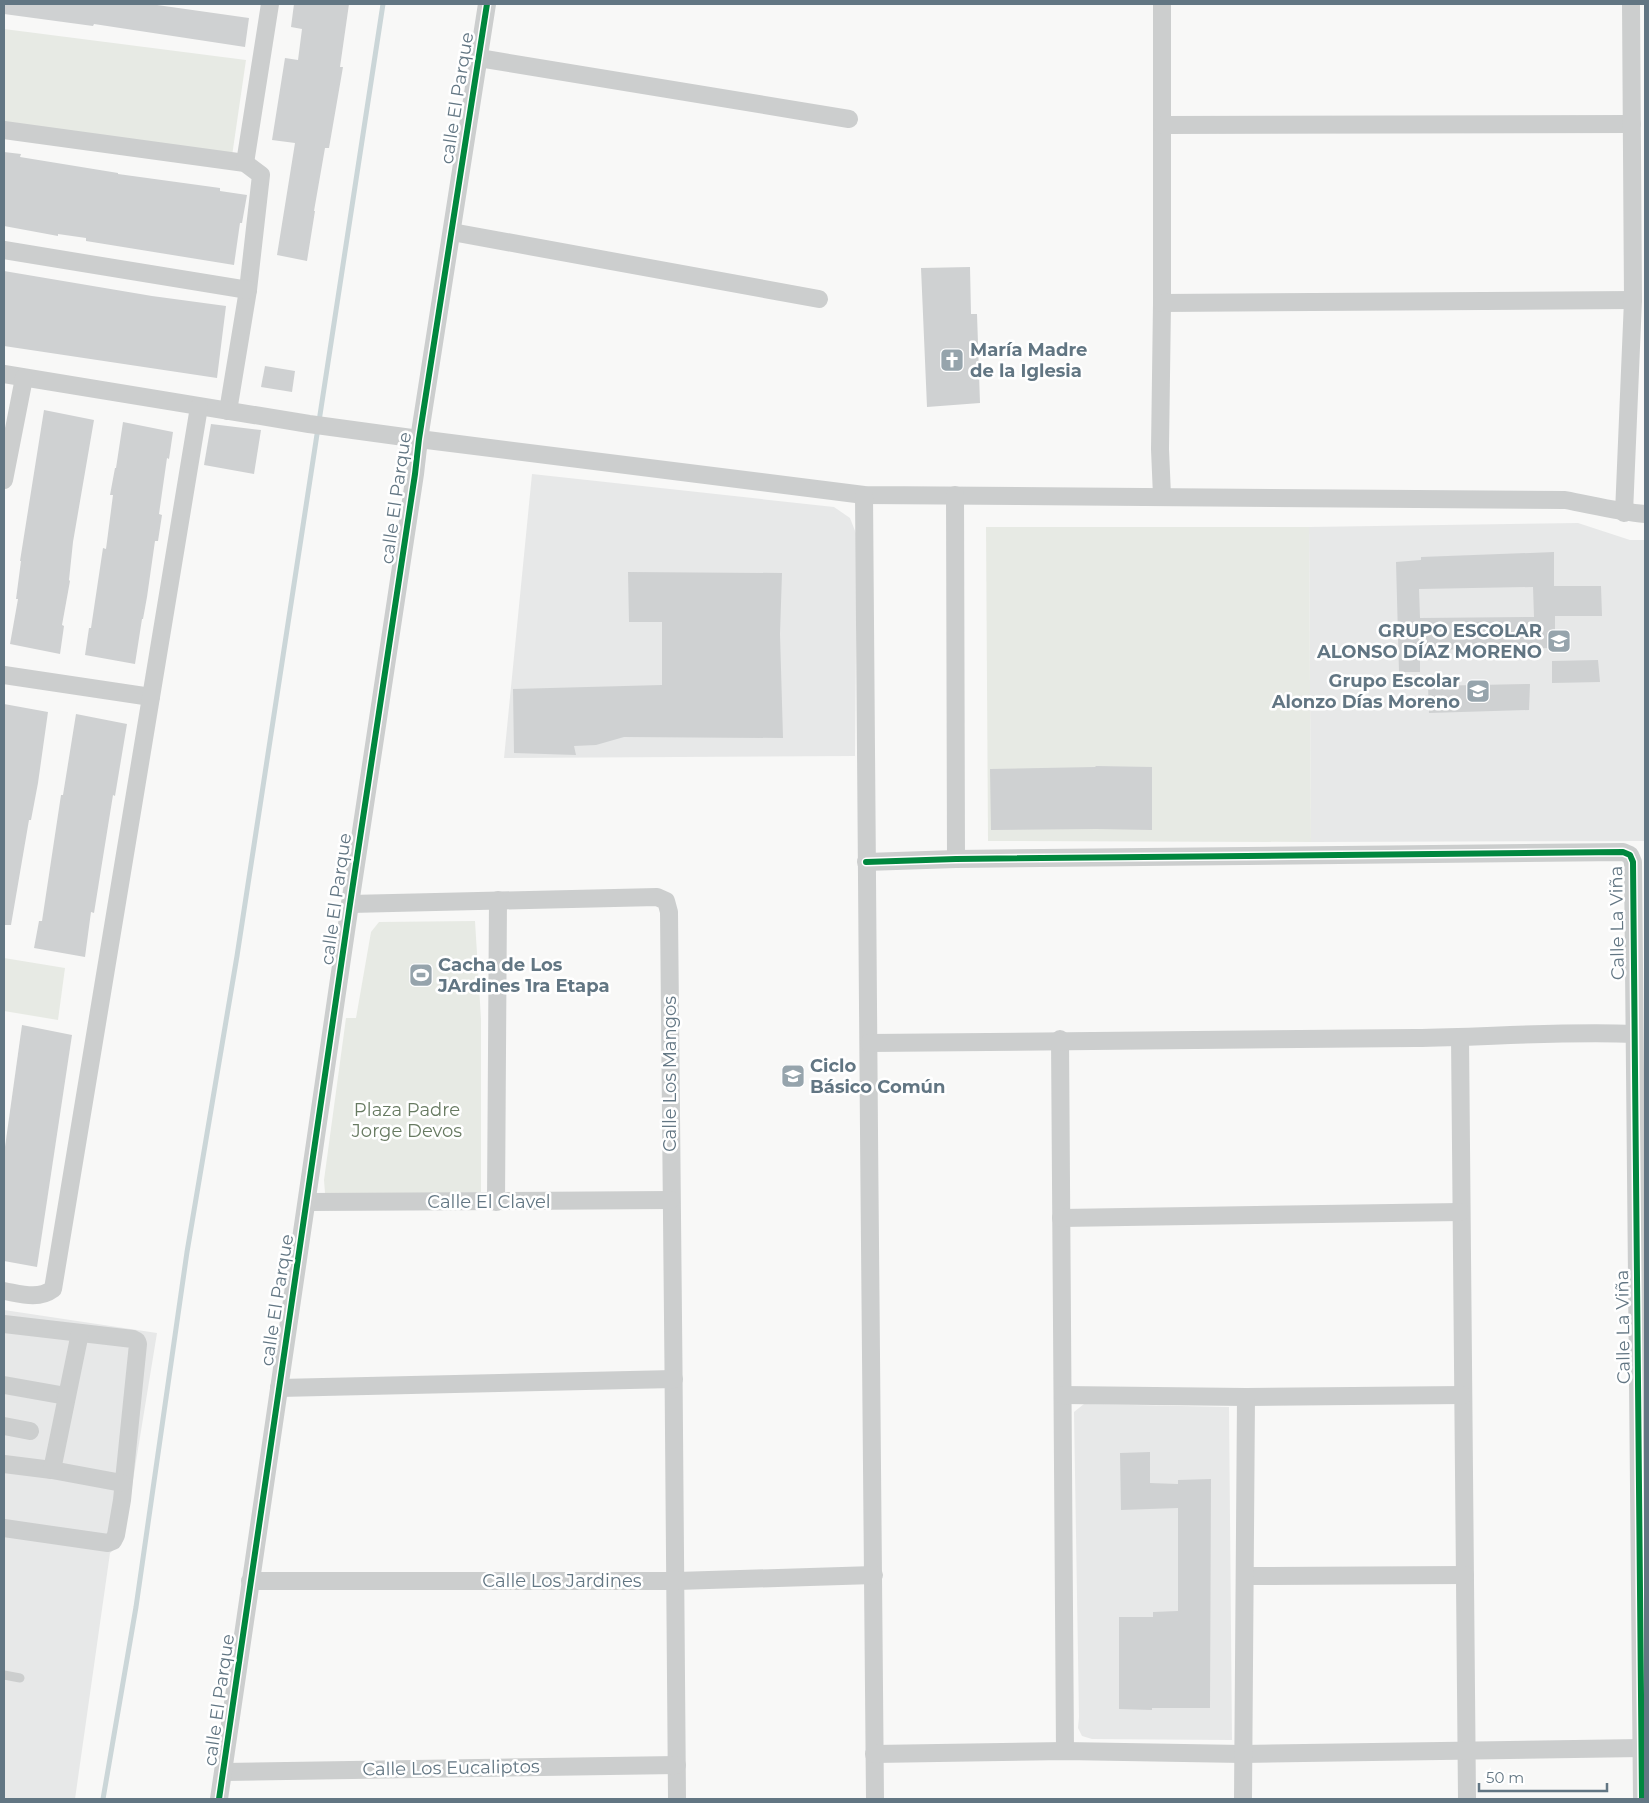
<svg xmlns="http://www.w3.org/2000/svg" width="1649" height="1803" font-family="Montserrat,sans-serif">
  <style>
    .built { fill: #e7e8e8 }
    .green { fill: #e7eae4 }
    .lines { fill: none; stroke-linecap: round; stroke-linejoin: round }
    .stream { stroke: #cbd6d8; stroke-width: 5 }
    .building { fill: #cfd1d2; fill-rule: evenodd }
    .lane { stroke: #cccece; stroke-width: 9 }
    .street { stroke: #cccece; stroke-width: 18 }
    .cycleway-casing { stroke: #fff; stroke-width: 9 }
    .cycleway { stroke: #00873e; stroke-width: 6 }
    .labels { text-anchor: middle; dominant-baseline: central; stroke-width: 5; stroke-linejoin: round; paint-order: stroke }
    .street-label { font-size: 18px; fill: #627683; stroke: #fff }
    .poi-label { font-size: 18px; font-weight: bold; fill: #627683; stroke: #fff; text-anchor: start }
    .park-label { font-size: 18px; fill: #677a61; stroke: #fff }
  </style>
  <rect width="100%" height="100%" fill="#f8f8f7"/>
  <g class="built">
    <polygon points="532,474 834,507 850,518 857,536 855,756 504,758"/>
    <polygon points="1578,523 1630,540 1645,540 1645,841 1311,842 1309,527"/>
    <polygon points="4,1310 157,1333 123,1541 110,1553 75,1799 4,1799"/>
    <polygon points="1084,1404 1229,1407 1232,1740 1092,1739 1082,1736 1078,1728 1079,1717 1074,1412"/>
  </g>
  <g class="green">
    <polygon points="4,29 246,60 232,156 4,122"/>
    <polygon points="986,527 1309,527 1311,842 988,841"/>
    <polygon points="475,921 481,1019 481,1192 331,1197 325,1193 324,1180 346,1018 356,1018 371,932 379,922"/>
    <polygon points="4,958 65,968 58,1020 4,1011"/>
  </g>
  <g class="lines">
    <polyline class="stream" points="103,1799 136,1607 187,1252 237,956 383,4"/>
  </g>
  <g class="building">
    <polygon points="4,4 150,4 249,18 245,47 94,24 93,26 4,14"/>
    <polygon points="294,4 349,4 340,67 343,67 329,148 325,148 314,211 315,211 307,261 277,255 295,143 272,140 285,58 298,60 302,29 291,27"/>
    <polygon points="4,152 21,154 20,157 118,173 118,174 220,188 220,191 247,195 242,223 240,223 234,265 86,241 86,238 58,234 58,236 4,226"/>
    <polygon points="970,267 971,314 977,314 980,403 927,407 921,268"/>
    <polygon points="4,271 152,296 226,306 217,378 4,346"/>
    <polygon points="265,366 295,371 292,392 261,387"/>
    <polygon points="44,410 94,420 73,542 69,580 70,581 62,625 64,626 60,654 10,644 18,599 16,599 21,561 20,561"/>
    <polygon points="123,422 173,432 169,459 167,458 159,514 162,515 158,541 155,541 147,597 143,619 142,619 135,664 85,655 89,628 91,628 103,548 106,549 113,495 110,495 115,468 116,468"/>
    <polygon points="211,424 261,430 254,474 204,465"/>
    <path d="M1554,552V586H1601L1602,616H1555V648L1420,650V672H1399L1396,562L1421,560V557ZM1533,587L1534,617L1420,618L1419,589Z"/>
    <polygon points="628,572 782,573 780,634 783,738 624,737 596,745 574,746 576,755 514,753 513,689 662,685 662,622 629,622"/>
    <polygon points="1598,660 1600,682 1552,683 1552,661"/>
    <polygon points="1530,684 1529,710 1429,713 1428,686"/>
    <polygon points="4,704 48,712 38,783 31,820 29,820 11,925 4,925"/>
    <polygon points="76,714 127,724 115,796 113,795 94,913 91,912 85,957 34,948 39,921 42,921 61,795 63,795"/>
    <polygon points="1096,766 1152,767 1152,830 1096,829 991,830 990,769 1095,767"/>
    <polygon points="22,1025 72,1035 37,1267 4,1261 4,1154"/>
    <polygon points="1150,1452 1150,1483 1178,1484 1178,1480 1211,1479 1210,1708 1152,1708 1152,1710 1119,1709 1119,1617 1153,1617 1153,1612 1178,1611 1178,1508 1121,1510 1120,1453"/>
  </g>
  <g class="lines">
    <polyline class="lane" points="4,1675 20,1678"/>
    <g class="street">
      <polyline points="1162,4 1162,303 1160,449 1162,496"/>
      <polyline points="479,58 849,119"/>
      <polyline points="1162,125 1632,124"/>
      <polyline points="4,130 245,163 261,175 248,290 228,411"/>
      <polyline points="245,163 270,4"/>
      <polyline points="452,232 819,299"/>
      <polyline points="4,250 248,290"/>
      <polyline points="1162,303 1633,300"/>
      <path d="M4,374L309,424L419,439L864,495L1565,500C1592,505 1618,512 1645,514"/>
      <polyline points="4,480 24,378"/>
      <path d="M864,495C866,930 872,1364 875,1799"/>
      <polyline points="955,495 956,859"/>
      <polyline points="1624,513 1633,300 1631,4"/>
      <polyline points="4,675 151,697"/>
      <polyline points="866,862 956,859 1623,852 1630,855 1633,862 1642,1799"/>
      <path d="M350,904L657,897L666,901L669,912C671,1208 676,1503 677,1799"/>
      <polyline points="1460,1037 1467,1799"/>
      <polyline points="1060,1039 1065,1751"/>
      <path d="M869,1043C1051,1040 1233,1039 1415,1038C1488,1037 1562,1031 1634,1034"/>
      <polyline points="308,1202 671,1200"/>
      <polyline points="496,1202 498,900"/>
      <polyline points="1061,1218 1461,1212"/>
      <path d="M4,1291C21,1294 38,1300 53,1289L199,407"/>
      <polyline points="4,1324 133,1339 137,1341 138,1344 122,1500 116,1535 113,1541 108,1543 4,1528"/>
      <polyline points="4,1385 66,1396"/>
      <polyline points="279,1388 674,1379"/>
      <polyline points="1063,1395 1246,1397 1463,1395"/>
      <polyline points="4,1426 30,1431"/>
      <polyline points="4,1464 52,1470 122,1483"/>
      <polyline points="52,1470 80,1333"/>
      <polyline points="1245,1576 1465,1575"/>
      <polyline points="250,1581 677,1581 874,1575"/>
      <polyline points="874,1754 1065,1751 1243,1754 1642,1748"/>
      <polyline points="224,1772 677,1765"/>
      <polyline points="219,1799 350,904 415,474 419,439 487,4"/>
      <polyline points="1243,1799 1246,1397"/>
    </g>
    <g class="cycleway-casing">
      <g id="cycleway">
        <polyline points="866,862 956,859 1623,852 1630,855 1633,862 1642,1799"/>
        <polyline points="219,1799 350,904 415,474 419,439 487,4"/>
      </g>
    </g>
    <use href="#cycleway" class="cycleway"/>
  </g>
  <defs>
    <g id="church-square" transform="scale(1.25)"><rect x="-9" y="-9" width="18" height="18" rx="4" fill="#96a4ac" stroke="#fff"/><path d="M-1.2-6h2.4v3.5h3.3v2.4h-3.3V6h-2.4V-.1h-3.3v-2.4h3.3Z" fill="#fff"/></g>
    <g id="school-square" transform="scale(1.25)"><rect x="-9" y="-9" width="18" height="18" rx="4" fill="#96a4ac" stroke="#fff"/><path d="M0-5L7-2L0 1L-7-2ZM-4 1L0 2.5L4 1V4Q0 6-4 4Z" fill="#fff"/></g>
    <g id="stadium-square" transform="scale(1.25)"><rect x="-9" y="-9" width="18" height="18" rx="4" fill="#96a4ac" stroke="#fff"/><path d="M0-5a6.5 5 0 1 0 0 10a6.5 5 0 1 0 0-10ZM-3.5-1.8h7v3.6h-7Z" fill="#fff"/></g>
  </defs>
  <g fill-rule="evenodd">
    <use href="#church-square" x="952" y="360"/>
    <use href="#school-square" x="1559" y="641"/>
    <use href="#school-square" x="1478" y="691"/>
    <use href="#stadium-square" x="421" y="975"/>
    <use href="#school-square" x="793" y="1076"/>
  </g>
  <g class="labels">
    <g class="street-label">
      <text transform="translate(457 98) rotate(-81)">calle El Parque</text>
      <text transform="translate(396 498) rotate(-82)">calle El Parque</text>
      <text transform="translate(336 899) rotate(-82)">calle El Parque</text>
      <text transform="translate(1617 923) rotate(-91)">Calle La Viña</text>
      <text transform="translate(670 1074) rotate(-90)">Calle Los Mangos</text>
      <text x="489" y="1202">Calle El Clavel</text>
      <text transform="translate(277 1300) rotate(-81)">calle El Parque</text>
      <text transform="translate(1623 1327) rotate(-91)">Calle La Viña</text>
      <text x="562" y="1581">Calle Los Jardines</text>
      <text transform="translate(219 1700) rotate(-82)">calle El Parque</text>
      <text transform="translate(451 1768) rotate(-1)">Calle Los Eucaliptos</text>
    </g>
    <g class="poi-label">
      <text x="970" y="350">María Madre<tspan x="970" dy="21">de la Iglesia</tspan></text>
      <text x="1542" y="631" text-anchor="end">GRUPO ESCOLAR<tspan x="1542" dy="21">ALONSO DÍAZ MORENO</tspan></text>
      <text x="1460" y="681" text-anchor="end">Grupo Escolar<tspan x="1460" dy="21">Alonzo Días Moreno</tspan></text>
      <text x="438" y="965">Cacha de Los<tspan x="438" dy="21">JArdines 1ra Etapa</tspan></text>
      <text x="810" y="1066">Ciclo<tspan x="810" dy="21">Básico Común</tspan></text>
    </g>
    <g class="park-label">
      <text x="407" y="1110">Plaza Padre<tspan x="407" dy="21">Jorge Devos</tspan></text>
    </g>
  </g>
  <rect width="1649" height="1803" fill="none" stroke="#627683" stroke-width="10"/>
  <path d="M1479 1783v8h128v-8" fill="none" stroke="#627683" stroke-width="2.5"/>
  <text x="1486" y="1783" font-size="15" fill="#627683" stroke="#ffffff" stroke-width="4" paint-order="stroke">50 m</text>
</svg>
